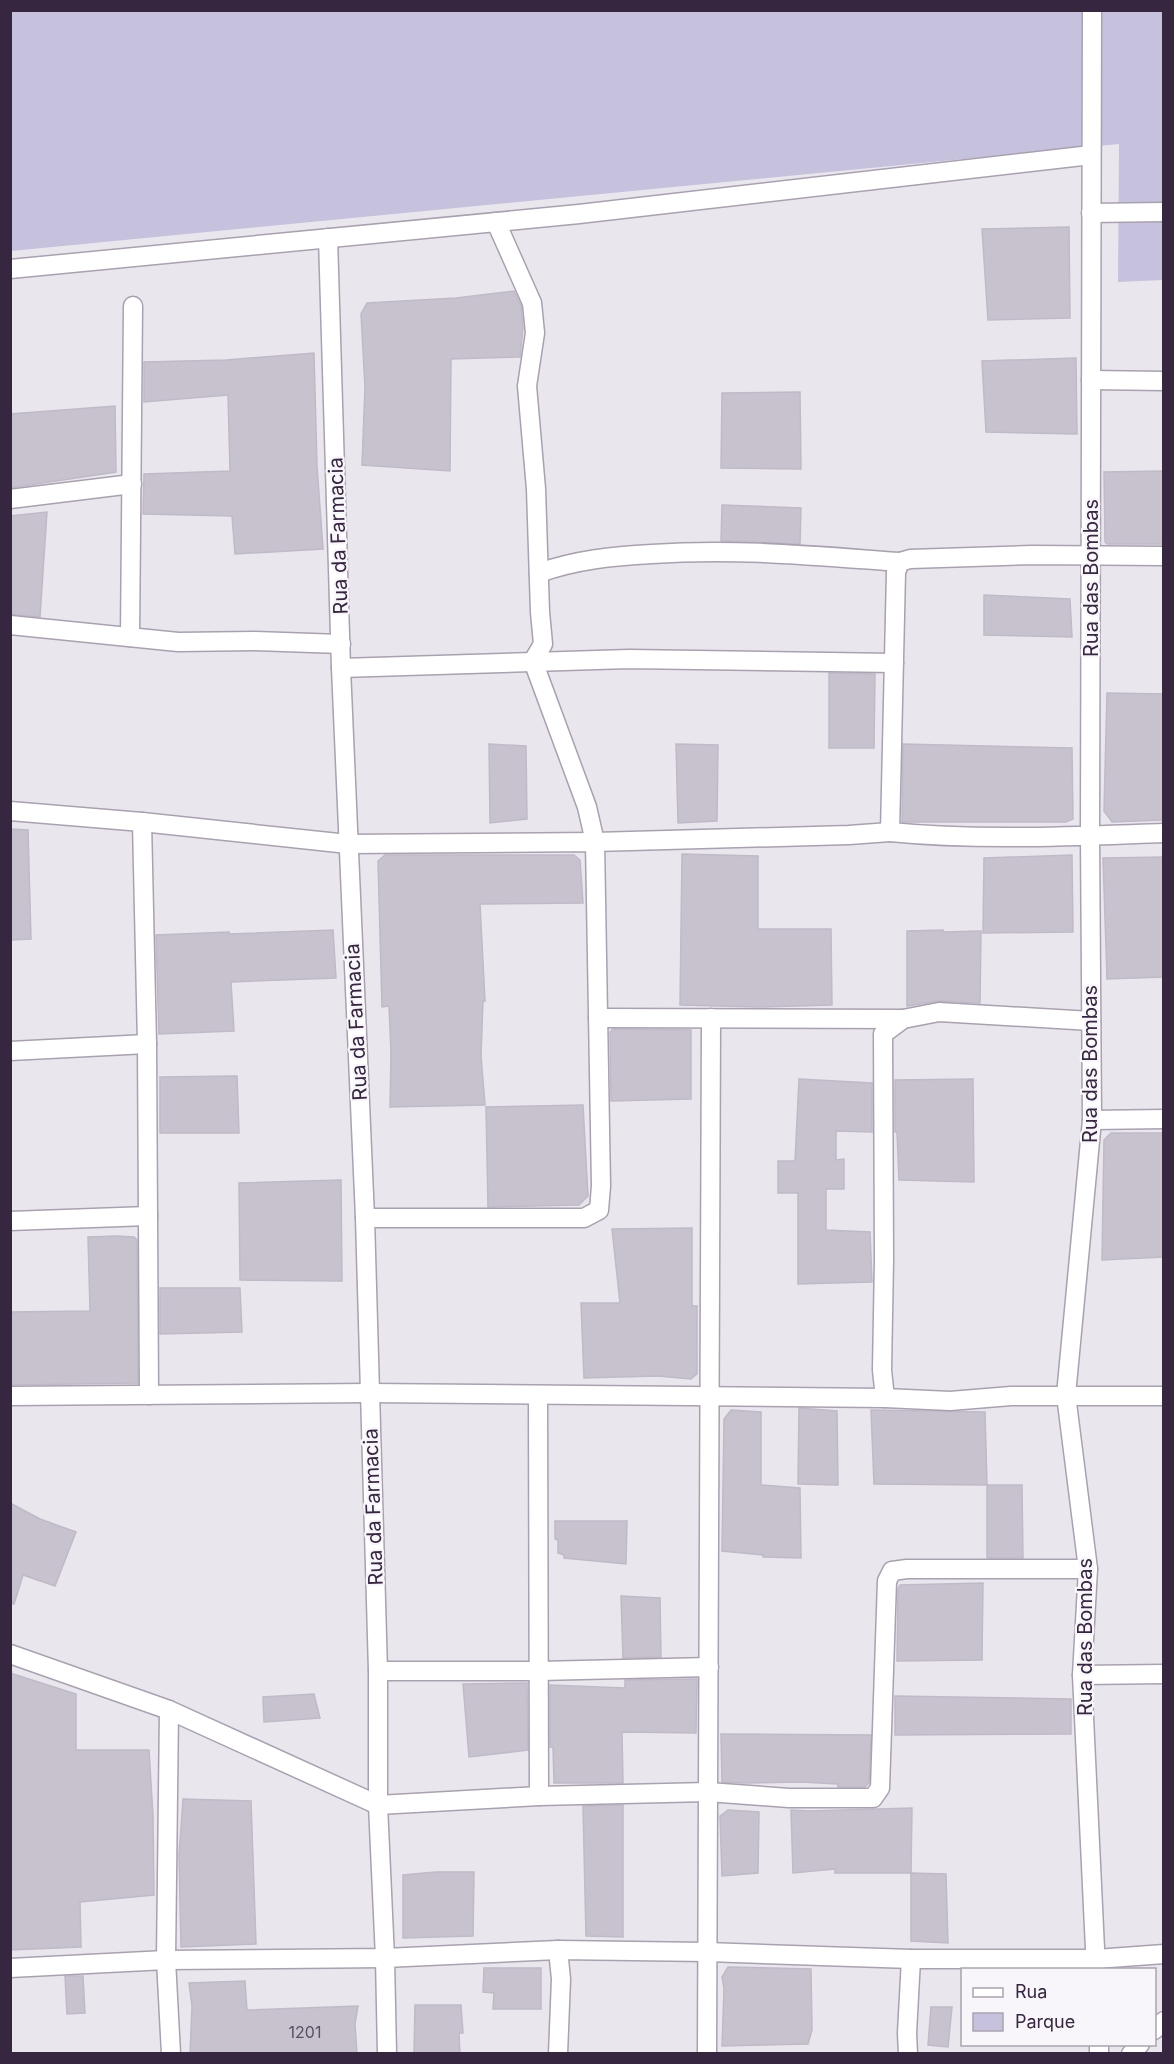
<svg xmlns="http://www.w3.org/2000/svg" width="1174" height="2064" font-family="Inter,sans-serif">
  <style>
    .green { fill: #c6c1dd }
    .building { fill: #c8c2ce; stroke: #c0b9c7; stroke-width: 1.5 }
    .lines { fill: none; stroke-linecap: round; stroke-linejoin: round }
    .minor-casing { stroke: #a9a1af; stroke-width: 21 }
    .minor { stroke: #fff; stroke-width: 18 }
    .labels { text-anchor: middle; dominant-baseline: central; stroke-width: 4.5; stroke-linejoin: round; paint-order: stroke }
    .number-label { font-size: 16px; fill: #5a4d63 }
    .street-label { font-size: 20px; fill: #36263f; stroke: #f8f6fa }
  </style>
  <rect width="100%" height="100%" fill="#eae6ee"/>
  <polygon class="green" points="11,11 1163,11 1163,280 1118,282 1119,144 11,251"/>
  <g class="building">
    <polygon points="1069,227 1070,318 988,320 982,229"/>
    <polygon points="514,291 521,306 523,328 520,357 451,359 450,471 362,465 365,387 361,314 367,303 456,298"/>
    <polygon points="314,353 317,466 323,549 235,554 232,516 143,514 144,474 230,471 228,395 144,402 144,362 226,360"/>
    <polygon points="1076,358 1077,434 986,432 982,361"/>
    <polygon points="800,392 801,469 721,468 722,393"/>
    <polygon points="115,406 116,472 10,488 10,414"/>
    <polygon points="1164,471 1164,544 1107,544 1105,542 1104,472"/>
    <polygon points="722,505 801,508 800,544 721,541"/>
    <polygon points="47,512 40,617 10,614 10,516"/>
    <polygon points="984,595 1070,599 1072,637 984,635"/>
    <polygon points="829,673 875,674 874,748 829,748"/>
    <polygon points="1107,693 1164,694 1164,820 1112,822 1104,811"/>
    <polygon points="489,744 526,746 527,819 490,823"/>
    <polygon points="676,744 718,745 717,821 678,823"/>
    <polygon points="903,744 1072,748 1073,819 1066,822 902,822"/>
    <polygon points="10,829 28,830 31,939 10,940"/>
    <polygon points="682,854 758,856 758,929 831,929 832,1005 759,1007 680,1005"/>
    <polygon points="385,855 574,855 580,860 583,903 480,904 485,1001 483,1001 481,1056 485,1105 390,1107 391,1053 389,1006 382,1007 378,861"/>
    <polygon points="1072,855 1073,932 983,933 984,858"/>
    <polygon points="1164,857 1164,977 1107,979 1103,858"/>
    <polygon points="333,930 336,978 231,982 234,1031 159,1034 156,935 229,932 229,934"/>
    <polygon points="943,930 943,932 981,931 980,1003 939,1001 907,1006 907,931"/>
    <polygon points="613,1029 691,1030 691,1099 611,1101 610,1032"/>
    <polygon points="237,1076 239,1133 160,1133 160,1077"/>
    <polygon points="799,1079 872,1083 872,1132 836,1131 836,1160 844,1159 844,1189 826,1189 826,1230 870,1232 872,1282 798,1284 798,1193 778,1193 778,1161 795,1161"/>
    <polygon points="973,1079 974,1182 899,1180 897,1132 895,1132 895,1080"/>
    <polygon points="583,1105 588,1196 579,1205 488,1207 486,1107"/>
    <polygon points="1111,1133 1164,1133 1164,1257 1102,1260 1104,1140"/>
    <polygon points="341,1180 342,1281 240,1280 239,1183"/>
    <polygon points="692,1228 692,1306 697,1306 697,1374 691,1379 658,1376 584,1378 581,1303 620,1303 612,1229"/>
    <polygon points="117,1236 134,1237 137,1240 138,1383 10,1385 10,1312 90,1311 88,1237"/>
    <polygon points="160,1288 240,1288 242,1332 160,1334"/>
    <polygon points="799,1408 837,1411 838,1485 798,1484"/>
    <polygon points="731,1410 761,1412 761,1485 800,1488 801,1558 763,1557 763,1555 722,1551 724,1419"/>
    <polygon points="871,1410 985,1412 987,1485 874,1484"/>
    <polygon points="987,1485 1022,1485 1023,1558 987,1558"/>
    <polygon points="10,1503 40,1519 76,1532 55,1586 23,1575 14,1604 10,1603"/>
    <polygon points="555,1521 627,1521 626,1564 564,1558 564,1555 558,1553 558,1540 555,1539"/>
    <polygon points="983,1583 982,1660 897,1661 898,1589 900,1585"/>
    <polygon points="621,1596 660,1598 661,1657 623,1658"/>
    <polygon points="10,1673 76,1694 76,1750 149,1750 153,1816 154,1895 80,1902 81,1947 10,1950"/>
    <polygon points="697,1679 696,1733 622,1732 623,1783 554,1783 553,1747 550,1747 550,1685 625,1688 625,1680"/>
    <polygon points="527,1683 528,1750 469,1757 463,1684"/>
    <polygon points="314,1694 320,1718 264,1722 263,1697"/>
    <polygon points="895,1696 1071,1699 1071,1734 895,1735"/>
    <polygon points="721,1734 871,1735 869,1783 865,1787 838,1787 838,1784 801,1782 743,1783 722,1782"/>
    <polygon points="183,1799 251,1801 256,1944 181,1947 179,1855"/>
    <polygon points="623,1805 623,1937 586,1936 583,1806"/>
    <polygon points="912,1808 911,1873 835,1873 835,1869 793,1873 791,1810 808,1811"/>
    <polygon points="728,1810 759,1812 758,1873 722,1876 720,1816"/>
    <polygon points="436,1872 474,1872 473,1936 403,1938 403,1875"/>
    <polygon points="911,1873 946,1874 948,1943 911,1941"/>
    <polygon points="728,1967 811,1969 812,2030 808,2044 722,2046 724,1989 722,1977"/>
    <polygon points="484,1968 541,1968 541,2009 493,2009 494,1993 483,1992"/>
    <polygon points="65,1976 83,1976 85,2013 67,2014"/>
    <polygon points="245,1981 247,2010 358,2006 355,2024 357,2054 190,2054 192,2006 189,1983"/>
    <polygon points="415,2005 461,2005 463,2033 459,2033 460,2054 414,2054"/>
    <polygon points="931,2007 952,2007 948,2047 928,2045"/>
  </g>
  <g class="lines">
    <g class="minor-casing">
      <g id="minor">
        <polyline points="1092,10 1090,835 1092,1120 1066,1395 1088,1569 1082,1675 1096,1970"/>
        <polyline points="1091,213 1164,212"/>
        <polyline points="496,222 532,303 535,333 527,386 536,489 540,612 543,644 533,661 587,807 595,842 849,835 890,832"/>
        <polyline points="328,238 341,668 365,1218 378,1671 378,1805 385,1958 387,2054"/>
        <polyline points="10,269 579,214 1091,155"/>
        <polyline points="1091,380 1164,381"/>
        <polyline points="10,499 132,484"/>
        <path d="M1164,556L1032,555L910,559L900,562L896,572L890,832C981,841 1073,836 1164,833"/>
        <path d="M539,573C575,560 613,556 652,554C735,548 817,556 900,562"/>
        <polyline points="10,625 178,642 255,641 341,644"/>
        <polyline points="130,637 133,306"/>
        <polyline points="341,668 629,659 894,663"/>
        <polyline points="10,811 142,822 348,844 595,842 601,1186 599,1210 584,1218 365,1218"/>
        <polyline points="142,822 147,1044 149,1395"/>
        <polyline points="598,1018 903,1019"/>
        <polyline points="1091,1021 939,1012 903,1019 883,1034 884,1260 882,1370 885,1398 950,1401 1011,1396 1164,1396"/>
        <polyline points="10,1051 147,1044"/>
        <polyline points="1092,1120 1164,1119"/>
        <polyline points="10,1221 148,1216"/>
        <polyline points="538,1395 539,1796"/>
        <polyline points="10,1396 369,1393 885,1398"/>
        <polyline points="10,1654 169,1710 378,1805 539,1796 708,1792 789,1798 873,1798 880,1788 887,1581 892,1571 907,1569 1088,1569"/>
        <polyline points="378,1671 539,1671 709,1667"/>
        <polyline points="1082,1675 1164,1674"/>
        <polyline points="169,1710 166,1960 385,1958 558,1950 707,1952 911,1959 1096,1959 1164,1954"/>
        <polyline points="558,1950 561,1979 558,2054"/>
        <polyline points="10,1968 166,1960 171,2054"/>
        <polyline points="1154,2030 1164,2021"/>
        <polyline points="1099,2044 1099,2054"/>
        <polyline points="707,2054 711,1018"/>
        <polyline points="908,2054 907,2033 911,1959"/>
        <polyline points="1131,2054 1140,2044"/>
      </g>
    </g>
    <use href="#minor" class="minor"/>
  </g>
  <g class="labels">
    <g class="number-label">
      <text x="305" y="2032">1201</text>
    </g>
    <g class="street-label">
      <text transform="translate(338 536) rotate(-92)">Rua da Farmacia</text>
      <text transform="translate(1091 578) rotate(-90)">Rua das Bombas</text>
      <text transform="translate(356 1022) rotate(-93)">Rua da Farmacia</text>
      <text transform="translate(1090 1064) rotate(-90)">Rua das Bombas</text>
      <text transform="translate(373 1507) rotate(-92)">Rua da Farmacia</text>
      <text transform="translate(1085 1637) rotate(-90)">Rua das Bombas</text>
    </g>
  </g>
  <rect width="1174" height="2064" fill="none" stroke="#36263f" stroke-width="24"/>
  <rect x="961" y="1968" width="195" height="78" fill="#f8f6fa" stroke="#aaa3af" stroke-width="1.5"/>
  <rect x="973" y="1988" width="30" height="9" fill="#ffffff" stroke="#aaa3af" stroke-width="1.5"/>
  <text x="1015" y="1998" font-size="18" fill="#36263f">Rua</text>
  <rect x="973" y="2013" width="30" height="18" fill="#c6c1dd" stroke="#aaa3af" stroke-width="1.5"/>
  <text x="1015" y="2028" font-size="18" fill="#36263f">Parque</text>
</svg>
